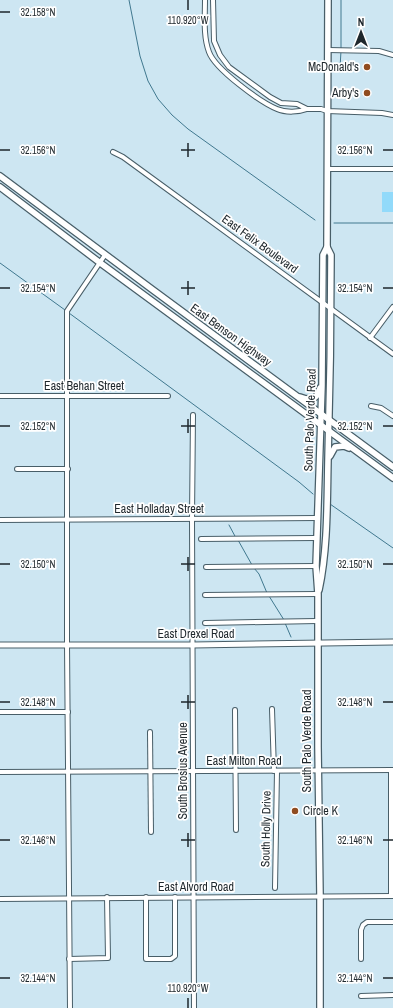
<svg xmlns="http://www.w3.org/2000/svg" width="393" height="1008" font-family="'Archivo Narrow',sans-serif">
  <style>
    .green { fill: #92dafa }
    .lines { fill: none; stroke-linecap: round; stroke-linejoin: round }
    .stream { stroke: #40788f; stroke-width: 1 }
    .minor-casing { stroke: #485e68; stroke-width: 6 }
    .tertiary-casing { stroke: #485e68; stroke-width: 7 }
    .secondary-casing { stroke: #485e68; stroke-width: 8 }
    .minor { stroke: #fff; stroke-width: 4 }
    .tertiary { stroke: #fff; stroke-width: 5 }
    .secondary { stroke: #fff; stroke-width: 5.5 }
    .ticks { fill: none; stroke: #1e272c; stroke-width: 1.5 }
    .poi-dot { fill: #904c20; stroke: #fff; stroke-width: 1.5 }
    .labels { text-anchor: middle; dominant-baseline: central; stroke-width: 3.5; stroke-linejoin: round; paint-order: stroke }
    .poi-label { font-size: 12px; fill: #1e272c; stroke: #fff; text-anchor: end }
    .street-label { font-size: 12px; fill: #1e272c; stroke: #fff }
    .ticks-label { font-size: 10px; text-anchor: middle; fill: #1e272c; stroke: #fff; stroke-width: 3.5; stroke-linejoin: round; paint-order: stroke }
  </style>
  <rect width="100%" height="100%" fill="#cde6f2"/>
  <rect class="green" x="382" y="192" width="11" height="20"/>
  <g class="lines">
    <g class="stream">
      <polyline points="129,0 140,56 148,81 158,99 172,115 188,129 315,220"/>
      <polyline points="341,48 341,0"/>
      <polyline points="340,68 341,51"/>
      <polyline points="334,223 393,223"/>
      <polyline points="0,263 65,310"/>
      <polyline points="69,313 299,482 313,494"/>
      <polyline points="330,504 393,548"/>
      <polyline points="229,525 236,538"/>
      <polyline points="238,540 252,565"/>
      <polyline points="254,568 259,574 267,593"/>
      <polyline points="269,596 284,620"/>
      <polyline points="285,623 291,637"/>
    </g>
    <g class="minor-casing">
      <g id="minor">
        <path d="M205,0C205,17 203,36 209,52C215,69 260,102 277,109C286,113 299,112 307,109L297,104L281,103L270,97L229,67L220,55L214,41L213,0"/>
        <polyline points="328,50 379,51 393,55"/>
        <polyline points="307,109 321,109 327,111 382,113 393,115"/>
        <polyline points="113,152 123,157 393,354"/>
        <polyline points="327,169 393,169"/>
        <polyline points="370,338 393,307"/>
        <polyline points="0,396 168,396"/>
        <polyline points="371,406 381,408 393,416"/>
        <polyline points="193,415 192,519 194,1008"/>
        <polyline points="17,469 68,469"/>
        <polyline points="0,520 317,518"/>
        <polyline points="201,539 316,538"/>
        <polyline points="206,567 316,566"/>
        <polyline points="205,595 318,594"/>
        <polyline points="205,623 317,621"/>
        <polyline points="272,709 274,771"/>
        <polyline points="235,710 236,830"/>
        <polyline points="0,712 68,712"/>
        <polyline points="150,732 151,832"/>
        <polyline points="0,772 393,770"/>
        <polyline points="275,888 277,771"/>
        <polyline points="391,896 391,770"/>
        <polyline points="146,897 146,959 171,959 175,956 175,897"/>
        <polyline points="0,899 393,896"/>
        <polyline points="69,959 108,958 107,897"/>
        <polyline points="361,959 361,930 363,925 367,922 393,922"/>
        <polyline points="361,996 393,995"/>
        <polyline points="70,1008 67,644 67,311 105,255"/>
      </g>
    </g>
    <g class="tertiary-casing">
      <polyline id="tertiary" points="0,645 193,645 393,642"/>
    </g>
    <g class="secondary-casing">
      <g id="secondary">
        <polyline points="0,176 153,290 393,467"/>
        <polyline points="0,187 99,262 393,478"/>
        <path d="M300,397C311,401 317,400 320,388"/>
        <polyline points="330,456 335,447 344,446 349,448"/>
        <path d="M319,590C328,548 327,502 328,459C330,391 331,323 331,255L327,247L328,0"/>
        <polyline points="320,1008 320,896 318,747 318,594 316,566 322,386 323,255 327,247"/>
      </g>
    </g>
    <use href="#minor" class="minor"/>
    <use href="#tertiary" class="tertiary"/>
    <use href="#secondary" class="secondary"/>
  </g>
  <path class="ticks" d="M188,0V10M0,12H10M188,143V157M0,150H10M181,150H195M383,150H393M188,281V295M0,288H10M181,288H195M383,288H393M188,419V433M0,426H10M181,426H195M383,426H393M188,557V571M0,564H10M181,564H195M383,564H393M188,695V709M0,702H10M181,702H195M383,702H393M188,833V847M0,840H10M181,840H195M383,840H393M0,978H10M383,978H393M188,998V1008"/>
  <g class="poi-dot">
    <circle cx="367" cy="67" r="4"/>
    <circle cx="367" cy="93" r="4"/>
    <circle cx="295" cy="811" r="4"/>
  </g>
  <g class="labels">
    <g class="poi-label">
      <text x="359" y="67">McDonald's</text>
      <text x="359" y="93">Arby's</text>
      <text x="303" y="811" text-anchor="start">Circle K</text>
    </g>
    <g class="street-label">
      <text transform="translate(260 244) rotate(36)">East Felix Boulevard</text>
      <text transform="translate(231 335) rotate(36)">East Benson Highway</text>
      <text x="84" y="386">East Behan Street</text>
      <text transform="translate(310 420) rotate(-88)">South Palo Verde Road</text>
      <text x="159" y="509">East Holladay Street</text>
      <text x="196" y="634">East Drexel Road</text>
      <text transform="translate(307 741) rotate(-90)">South Palo Verde Road</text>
      <text x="244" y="761">East Milton Road</text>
      <text transform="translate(183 771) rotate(-90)">South Brosius Avenue</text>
      <text transform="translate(266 829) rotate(-89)">South Holly Drive</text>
      <text x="196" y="887">East Alvord Road</text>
    </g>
  </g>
  <g class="ticks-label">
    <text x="38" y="16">32.158°N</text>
    <text x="188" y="24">110.920°W</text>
    <text x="38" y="154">32.156°N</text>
    <text x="355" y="154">32.156°N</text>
    <text x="38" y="292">32.154°N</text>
    <text x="355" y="292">32.154°N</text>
    <text x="38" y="430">32.152°N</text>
    <text x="355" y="430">32.152°N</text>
    <text x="38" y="568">32.150°N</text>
    <text x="355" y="568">32.150°N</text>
    <text x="38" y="706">32.148°N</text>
    <text x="355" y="706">32.148°N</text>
    <text x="38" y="844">32.146°N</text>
    <text x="355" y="844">32.146°N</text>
    <text x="38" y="982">32.144°N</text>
    <text x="355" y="982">32.144°N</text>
    <text x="188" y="992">110.920°W</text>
  </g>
  <g transform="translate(361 32)" stroke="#ffffff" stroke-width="3" paint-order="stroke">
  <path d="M0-3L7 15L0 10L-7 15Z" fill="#1e272c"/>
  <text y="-6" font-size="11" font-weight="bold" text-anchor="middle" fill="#1e272c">N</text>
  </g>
</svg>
